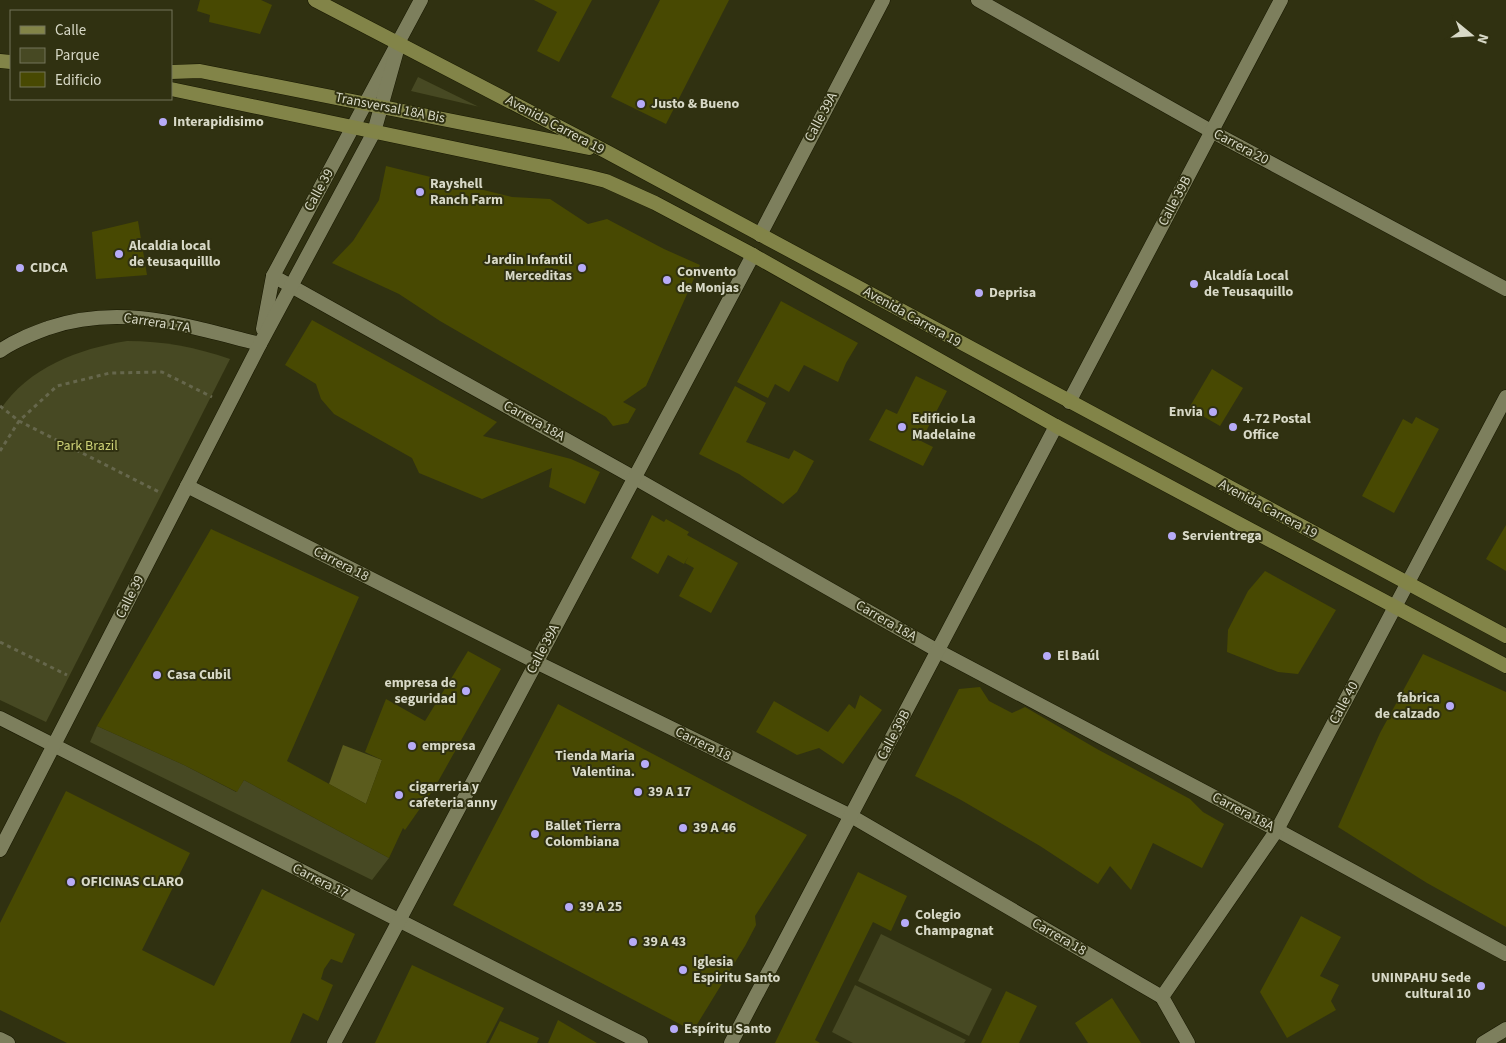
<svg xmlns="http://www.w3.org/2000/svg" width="1506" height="1043" font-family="'Source Sans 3',sans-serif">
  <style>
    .green { fill: #474923 }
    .forest { fill: #5b5c1d }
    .building { fill: #484902 }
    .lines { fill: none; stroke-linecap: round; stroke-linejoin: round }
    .minor-casing { stroke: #181800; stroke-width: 15 }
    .tertiary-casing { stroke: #181800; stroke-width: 15 }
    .secondary-casing { stroke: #181800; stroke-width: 15 }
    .path { stroke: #66674c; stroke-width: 3; stroke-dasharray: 4 4; stroke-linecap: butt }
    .minor { stroke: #7d7f5d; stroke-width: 14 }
    .tertiary { stroke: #7d7f5d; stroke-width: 14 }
    .secondary { stroke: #828448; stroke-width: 14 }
    .poi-dot { fill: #b7abf8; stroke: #303111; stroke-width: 2 }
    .labels { text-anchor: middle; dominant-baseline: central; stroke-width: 4; stroke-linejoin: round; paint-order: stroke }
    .poi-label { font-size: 14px; font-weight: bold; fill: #d8d9c7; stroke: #303111; text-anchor: start }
    .street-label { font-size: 14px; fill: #d8d9c7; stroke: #303111 }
    .park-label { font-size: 14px; fill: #cdd176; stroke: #303111 }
  </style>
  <rect width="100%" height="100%" fill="#303111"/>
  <g class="green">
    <polygon points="418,77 479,107 480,107 411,91"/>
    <path d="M127,341C164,341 195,347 230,359L46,722L0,700V410C29,367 78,349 127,341Z"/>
    <polygon points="97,726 184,765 236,792 244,780 389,858 372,880 90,742"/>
    <polygon points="881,934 992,989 969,1036 858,981"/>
    <polygon points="855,985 966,1040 964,1043 853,1043 832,1032"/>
  </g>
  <polygon class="forest" points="343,745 382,760 366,804 329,784"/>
  <g class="building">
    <polygon points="200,0 261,0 272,5 260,34 209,22 210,15 197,11"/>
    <polygon points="534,0 592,0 559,62 537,51 557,12"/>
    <polygon points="660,0 729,0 666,124 611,97"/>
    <polygon points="386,166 512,197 550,199 588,224 607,219 664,249 700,265 646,386 623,402 636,409 628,423 613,426 606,417 440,321 399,294 332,263 353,241 379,200"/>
    <polygon points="138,221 147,275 96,279 92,232"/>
    <polygon points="781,301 858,343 846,363 838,382 804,365 789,392 775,384 768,398 737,382"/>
    <polygon points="312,320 497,422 483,436 571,459 600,472 585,504 549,487 552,468 482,499 419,473 412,458 334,414 321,399 316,384 285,365"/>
    <polygon points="1212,369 1243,388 1220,426 1189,408"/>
    <polygon points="916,376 947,391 921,441 933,447 923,466 869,440 886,409 897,414"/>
    <polygon points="735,386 766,403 746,442 789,459 794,450 814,461 797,492 783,504 739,474 699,454"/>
    <polygon points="1416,417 1439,429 1394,513 1362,496 1403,419 1412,424"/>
    <polygon points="652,515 664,522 666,519 689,532 687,535 738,563 711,613 679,596 694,568 685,563 688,557 684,564 668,555 658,574 631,558"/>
    <polygon points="1506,525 1506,571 1486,559"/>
    <polygon points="211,529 359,597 287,761 366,804 382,760 365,752 386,699 425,721 468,651 501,669 435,787 405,830 403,828 389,858 244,780 237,792 184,765 97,726"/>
    <polygon points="1265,571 1336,610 1298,674 1278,672 1227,652 1228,630 1248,591"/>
    <polygon points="1423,654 1506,692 1506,927 1427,883 1338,827 1380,733"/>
    <polygon points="980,687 989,701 1012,713 1025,707 1097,749 1190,799 1203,812 1224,824 1202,868 1153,843 1131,890 1110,866 1098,884 1040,846 961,800 915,776 959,689"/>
    <polygon points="860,695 882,710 843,764 819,748 797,755 756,732 774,701 828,732 849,704 855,709"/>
    <polygon points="558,704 807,835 755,916 756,925 745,946 693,1031 453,905"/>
    <polygon points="66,791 190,853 142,950 214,986 262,889 355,934 342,963 331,959 324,969 321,979 333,985 318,1021 303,1013 290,1043 67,1043 0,1010 0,923"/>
    <polygon points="858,872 907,896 891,931 873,922 815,1040 820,1043 775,1043"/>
    <polygon points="1301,916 1341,937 1320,976 1339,985 1331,1001 1336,1010 1287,1038 1260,992"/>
    <polygon points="412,965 504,1008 486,1043 375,1043"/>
    <polygon points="1006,991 1037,1006 1019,1043 981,1043"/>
    <polygon points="1112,998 1141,1043 1088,1043 1075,1023"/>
    <polygon points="558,1020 597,1043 548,1043"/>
    <polygon points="500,1021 539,1038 537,1043 489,1043"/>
  </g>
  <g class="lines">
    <g class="minor-casing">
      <g id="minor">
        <polyline points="978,0 1211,131 1506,289"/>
        <polyline points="760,235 883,0"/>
        <polyline points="273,276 633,477 938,651 1277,830 1506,954"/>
        <polyline points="263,329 273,276 421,0"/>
        <path d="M0,351C13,341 32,334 48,328C122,303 187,326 260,344"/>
        <polyline points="1069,402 1281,0"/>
        <polyline points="187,486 536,662 851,816 1162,997 1188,1043"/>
        <polyline points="0,718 641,1043"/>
        <polyline points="0,850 260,344 374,132 399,43"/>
        <polyline points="1162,997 1277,830 1506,397"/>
        <polyline points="0,1039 8,1043"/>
        <polyline points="334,1043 753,255"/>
        <polyline points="731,1043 1056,426"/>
      </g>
    </g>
    <g class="tertiary-casing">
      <polyline id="tertiary" points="1483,1043 1506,1029"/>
    </g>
    <g class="secondary-casing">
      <g id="secondary">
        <polyline points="315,0 607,152 1506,636"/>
        <polyline points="0,61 11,62"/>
        <polyline points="171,72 200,71 589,148"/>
        <polyline points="171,89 586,176 606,181 655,203 753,255 1056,426 1506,666"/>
      </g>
    </g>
    <g class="path">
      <polyline points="0,406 19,421 161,493"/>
      <polyline points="0,451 19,421 57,386 110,373 162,372 212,397"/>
      <polyline points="0,642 67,675"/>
    </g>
    <use href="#minor" class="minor"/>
    <use href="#tertiary" class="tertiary"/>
    <use href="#secondary" class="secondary"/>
  </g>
  <g class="poi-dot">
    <circle cx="641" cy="104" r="5"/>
    <circle cx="163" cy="122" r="5"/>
    <circle cx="420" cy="192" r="5"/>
    <circle cx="119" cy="254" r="5"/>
    <circle cx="20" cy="268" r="5"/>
    <circle cx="582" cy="268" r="5"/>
    <circle cx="667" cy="280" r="5"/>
    <circle cx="1194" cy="284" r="5"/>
    <circle cx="979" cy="293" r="5"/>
    <circle cx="1213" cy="412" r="5"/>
    <circle cx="902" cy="427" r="5"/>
    <circle cx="1233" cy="427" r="5"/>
    <circle cx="1172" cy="536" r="5"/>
    <circle cx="1047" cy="656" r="5"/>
    <circle cx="157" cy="675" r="5"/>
    <circle cx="466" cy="691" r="5"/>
    <circle cx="1450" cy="706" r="5"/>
    <circle cx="412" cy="746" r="5"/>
    <circle cx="645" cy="764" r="5"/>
    <circle cx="638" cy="792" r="5"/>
    <circle cx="399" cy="795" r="5"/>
    <circle cx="683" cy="828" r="5"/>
    <circle cx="535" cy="834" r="5"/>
    <circle cx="71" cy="882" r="5"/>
    <circle cx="569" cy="907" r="5"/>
    <circle cx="905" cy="923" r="5"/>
    <circle cx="633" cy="942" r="5"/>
    <circle cx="683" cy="970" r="5"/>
    <circle cx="1481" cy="986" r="5"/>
    <circle cx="674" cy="1029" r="5"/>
  </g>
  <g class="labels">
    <g class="poi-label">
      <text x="651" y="104">Justo &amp; Bueno</text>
      <text x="173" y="122">Interapidisimo</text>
      <text x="430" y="184">Rayshell<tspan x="430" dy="16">Ranch Farm</tspan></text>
      <text x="129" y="246">Alcaldia local<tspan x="129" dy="16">de teusaquilllo</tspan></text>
      <text x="572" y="260" text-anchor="end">Jardin Infantil<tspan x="572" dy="16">Merceditas</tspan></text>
      <text x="30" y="268">CIDCA</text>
      <text x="677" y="272">Convento<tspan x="677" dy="16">de Monjas</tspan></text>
      <text x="1204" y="276">Alcaldía Local<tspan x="1204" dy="16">de Teusaquillo</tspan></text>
      <text x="989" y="293">Deprisa</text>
      <text x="1203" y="412" text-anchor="end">Envia</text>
      <text x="912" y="419">Edificio La<tspan x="912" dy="16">Madelaine</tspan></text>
      <text x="1243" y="419">4-72 Postal<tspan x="1243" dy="16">Office</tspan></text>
      <text x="1182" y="536">Servientrega</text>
      <text x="1057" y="656">El Baúl</text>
      <text x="167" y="675">Casa Cubil</text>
      <text x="456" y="683" text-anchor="end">empresa de<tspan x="456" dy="16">seguridad</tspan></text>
      <text x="1440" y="698" text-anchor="end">fabrica<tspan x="1440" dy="16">de calzado</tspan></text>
      <text x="422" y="746">empresa</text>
      <text x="635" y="756" text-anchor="end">Tienda Maria<tspan x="635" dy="16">Valentina.</tspan></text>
      <text x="409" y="787">cigarreria y<tspan x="409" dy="16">cafeteria anny</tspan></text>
      <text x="648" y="792">39 A 17</text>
      <text x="545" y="826">Ballet Tierra<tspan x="545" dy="16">Colombiana</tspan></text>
      <text x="693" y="828">39 A 46</text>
      <text x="81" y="882">OFICINAS CLARO</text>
      <text x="579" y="907">39 A 25</text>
      <text x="915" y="915">Colegio<tspan x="915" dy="16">Champagnat</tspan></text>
      <text x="643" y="942">39 A 43</text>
      <text x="693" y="962">Iglesia<tspan x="693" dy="16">Espiritu Santo</tspan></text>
      <text x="1471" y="978" text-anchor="end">UNINPAHU Sede<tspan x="1471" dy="16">cultural 10</tspan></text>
      <text x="684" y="1029">Espíritu Santo</text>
    </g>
    <g class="street-label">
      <text transform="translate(390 108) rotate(11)">Transversal 18A Bis</text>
      <text transform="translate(821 117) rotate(-62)">Calle 39A</text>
      <text transform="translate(555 125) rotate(28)">Avenida Carrera 19</text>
      <text transform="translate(1241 147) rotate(28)">Carrera 20</text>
      <text transform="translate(319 190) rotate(-61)">Calle 39</text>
      <text transform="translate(1175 201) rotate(-62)">Calle 39B</text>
      <text transform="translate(912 317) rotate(29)">Avenida Carrera 19</text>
      <text transform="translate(157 323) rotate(9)">Carrera 17A</text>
      <text transform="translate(534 421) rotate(29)">Carrera 18A</text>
      <text transform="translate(1268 509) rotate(28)">Avenida Carrera 19</text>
      <text transform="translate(341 564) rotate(27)">Carrera 18</text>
      <text transform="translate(130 597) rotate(-63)">Calle 39</text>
      <text transform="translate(886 621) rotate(30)">Carrera 18A</text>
      <text transform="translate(543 649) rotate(-62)">Calle 39A</text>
      <text transform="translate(1344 703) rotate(-62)">Calle 40</text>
      <text transform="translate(894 735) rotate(-62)">Calle 39B</text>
      <text transform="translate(703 744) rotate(26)">Carrera 18</text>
      <text transform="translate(1243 812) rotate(28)">Carrera 18A</text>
      <text transform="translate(320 881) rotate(27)">Carrera 17</text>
      <text transform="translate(1059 937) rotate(30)">Carrera 18</text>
    </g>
    <g class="park-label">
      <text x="87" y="446">Park Brazil</text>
    </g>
  </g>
  <rect x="10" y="10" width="162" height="90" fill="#303111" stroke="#73745a"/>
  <rect x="20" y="26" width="25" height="8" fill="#828448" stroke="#73745a"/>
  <text x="55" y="35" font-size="15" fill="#d8d9c7">Calle</text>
  <rect x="20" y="48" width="25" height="15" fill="#474923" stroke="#73745a"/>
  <text x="55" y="60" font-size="15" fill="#d8d9c7">Parque</text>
  <rect x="20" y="72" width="25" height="15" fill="#484902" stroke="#73745a"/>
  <text x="55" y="85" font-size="15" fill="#d8d9c7">Edificio</text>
  <g transform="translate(1471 35) rotate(108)" stroke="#303111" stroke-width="4" paint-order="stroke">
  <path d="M0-4L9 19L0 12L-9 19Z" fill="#d8d9c7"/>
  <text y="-8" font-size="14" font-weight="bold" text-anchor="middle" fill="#d8d9c7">N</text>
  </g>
</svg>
